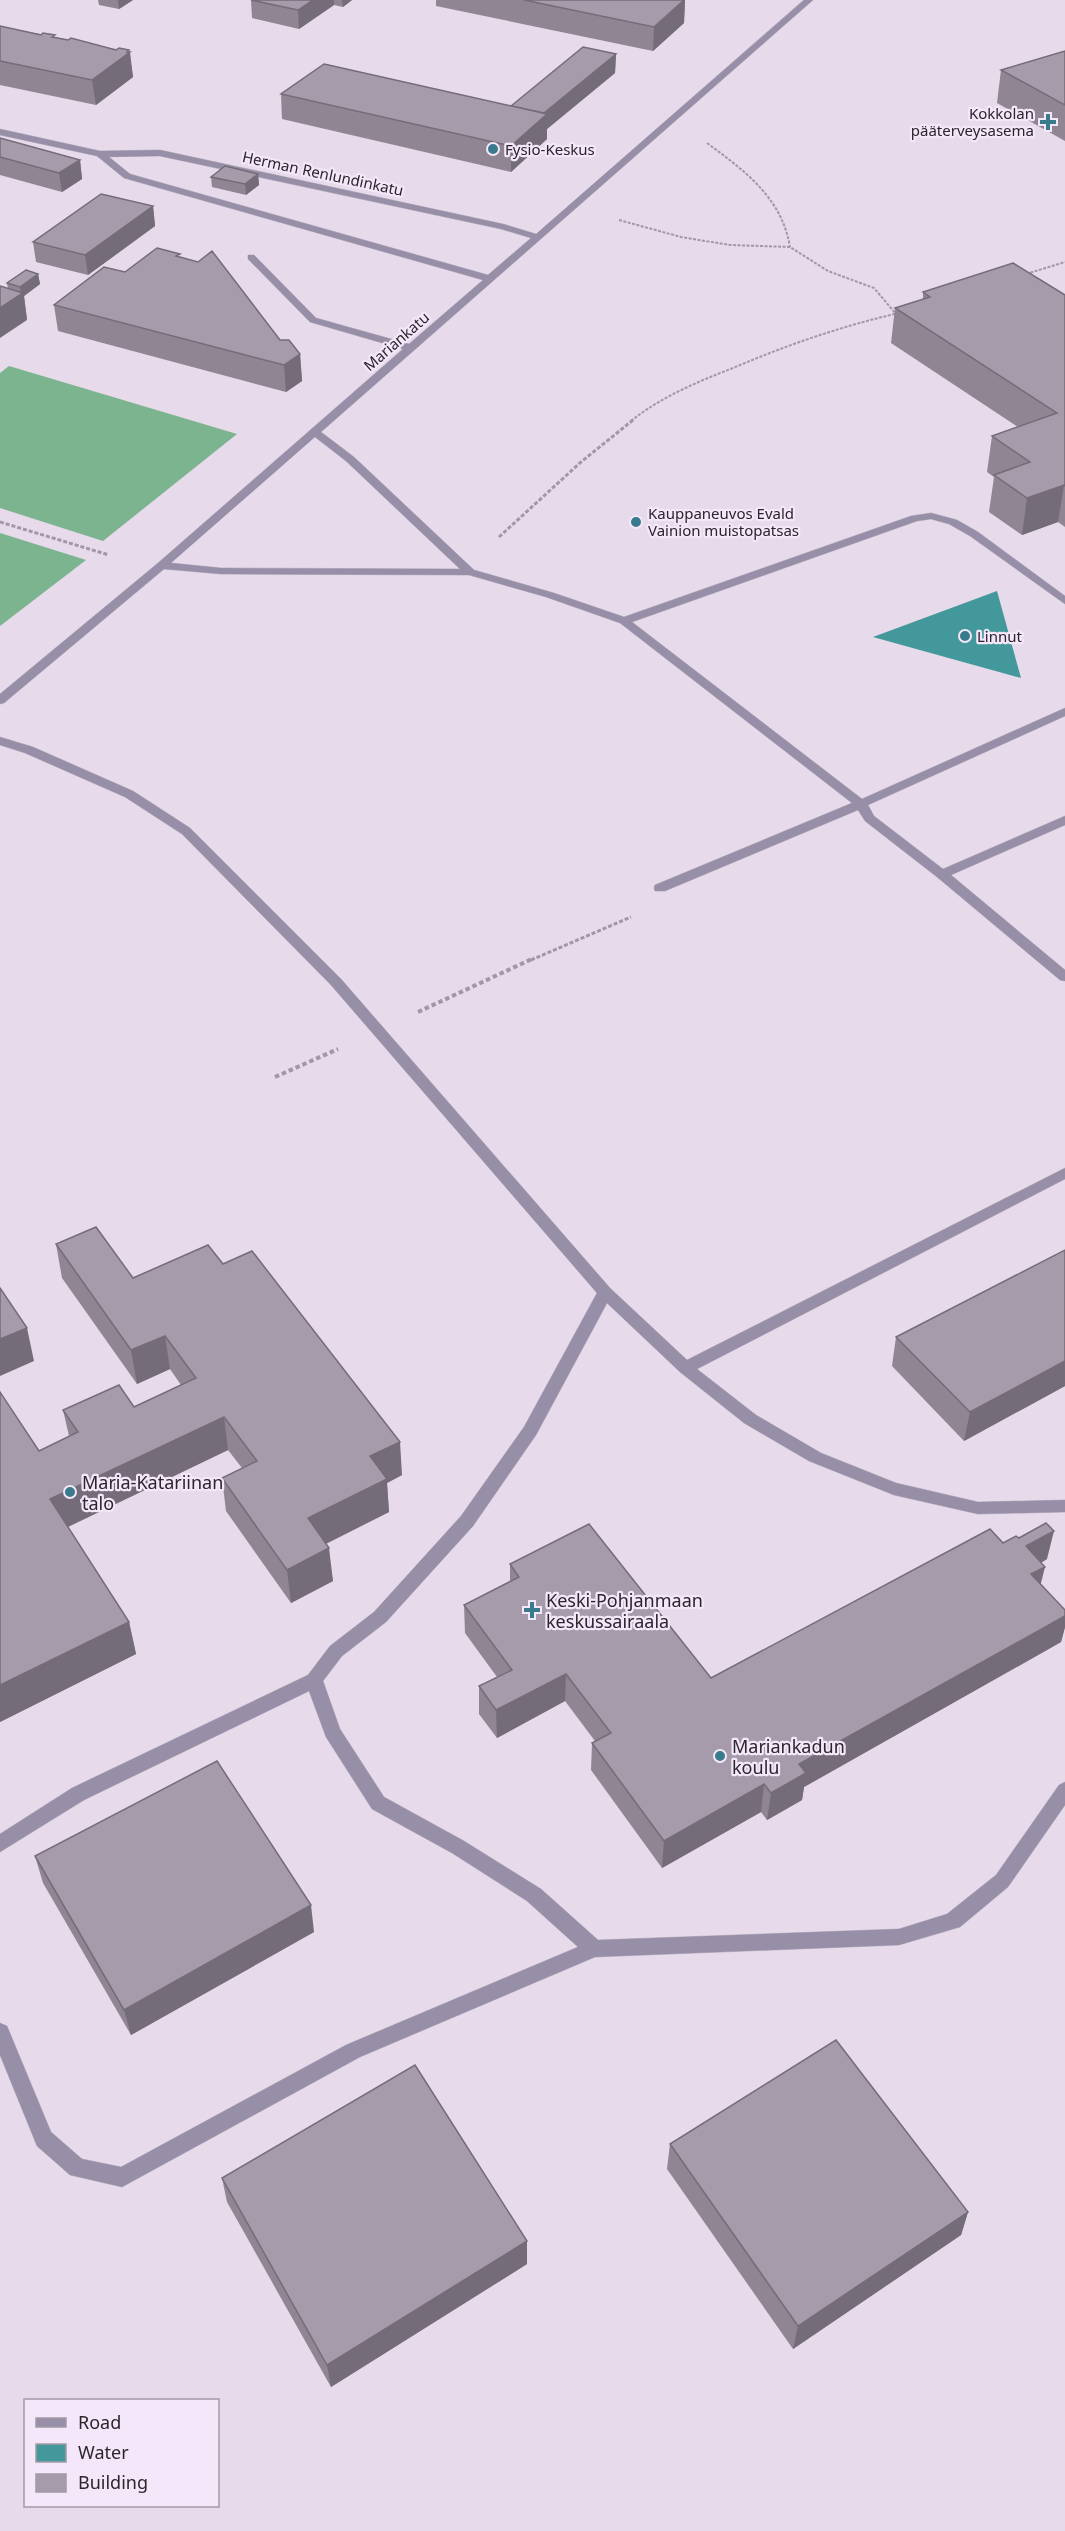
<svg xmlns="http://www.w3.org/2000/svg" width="1065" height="2531" font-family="'Noto Sans',sans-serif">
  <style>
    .forest { fill: #7bb48e }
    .water { fill: #42989b }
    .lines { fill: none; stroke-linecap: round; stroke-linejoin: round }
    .minor-casing { stroke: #c0b6c5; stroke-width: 1 }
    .path-far2 { stroke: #a198a5; stroke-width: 2; stroke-dasharray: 3 1.5; stroke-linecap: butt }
    .path-far1 { stroke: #a198a5; stroke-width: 3; stroke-dasharray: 4 2; stroke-linecap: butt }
    .path { stroke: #a198a5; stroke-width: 4; stroke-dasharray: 4.5 3; stroke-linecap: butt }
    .minor { fill: #978fa7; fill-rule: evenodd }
    .wall { fill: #8f8593 }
    .shaded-wall { fill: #746c78 }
    .building { fill: #a69bab; stroke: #746c78; stroke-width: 1.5 }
    .poi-dot { fill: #397a8d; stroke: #f3e7f9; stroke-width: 2 }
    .labels { text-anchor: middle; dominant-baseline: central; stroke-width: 4.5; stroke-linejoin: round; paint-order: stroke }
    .far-poi-label { font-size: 15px; fill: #2a262c; stroke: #f3e7f9; text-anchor: start }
    .far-street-label { font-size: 15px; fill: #2a262c; stroke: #f3e7f9 }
    .poi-label { font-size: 18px; fill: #2a262c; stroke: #f3e7f9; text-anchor: start }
  </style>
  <rect width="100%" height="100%" fill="#e6daeb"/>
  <g class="forest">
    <polygon points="9,366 237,434 103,541 0,508 0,373"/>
    <polygon points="0,533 86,560 0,626"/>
  </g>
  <polygon class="water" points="997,591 1021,678 873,637"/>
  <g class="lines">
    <g class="minor-casing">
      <g id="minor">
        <path d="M804,0H813L321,432L354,457L474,570L554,593L624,617L911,516L931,513L957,520L978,532L1065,596V604L970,536L949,524L931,519L917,521L632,622L862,799L1065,708V716L868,805L874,816L943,869L1065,816V825L951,875L1065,970V981L1060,980L937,877L865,821L858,810L665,891H655L654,888L655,885L852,803L620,623L546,597L469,575L221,574L164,569L4,703L0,704V694L158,563L403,349L310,322L248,259V255H254L316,318L409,344L483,280L124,178L97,156L0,135V129L100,151L160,150L503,224L536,234ZM160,156L501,229L531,238L488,275L130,174L109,157ZM315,437L346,461L460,569L221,568L171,563Z"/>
        <polygon points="0,737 33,747 133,791 190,828 341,979 610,1288 687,1360 1065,1168 1065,1179 697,1369 756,1415 821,1453 896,1483 978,1502 1065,1500 1065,1512 978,1514 894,1495 809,1461 744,1423 680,1372 607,1303 536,1435 473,1526 386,1622 342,1656 323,1681 340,1729 384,1797 464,1841 541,1889 598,1940 899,1929 947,1914 996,1875 1059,1785 1065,1782 1065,1805 1008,1887 960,1927 899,1945 595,1957 360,2057 122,2187 70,2175 37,2146 0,2055 0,2023 7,2026 51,2132 82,2159 121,2167 346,2045 578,1947 527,1901 452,1853 372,1809 326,1737 309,1691 84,1800 0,1852 0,1834 72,1788 308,1675 330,1646 374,1612 461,1516 524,1427 597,1293 331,985 182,834 125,797 25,753 0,745"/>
      </g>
    </g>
    <g class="path-far2">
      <path d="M707,143C745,171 782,198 790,247"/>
      <polyline points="619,220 681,237 730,245 790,247 828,271 874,288 896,314"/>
      <polyline points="1026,274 1065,262"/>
      <path d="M631,421C661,397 697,382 733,368C787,345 842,326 899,313"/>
    </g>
    <g class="path-far1">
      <polyline points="0,522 109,555"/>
      <polyline points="499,537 581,462 633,420"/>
      <polyline points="531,960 631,917"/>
    </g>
    <g class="path">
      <polyline points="418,1012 534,958"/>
      <polyline points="275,1077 338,1049"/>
    </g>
    <use href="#minor" class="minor"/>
  </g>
  <g class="wall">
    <polygon points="98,0 133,0 119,9 99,5"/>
    <polygon points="251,0 352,0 343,7 334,5 299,29 252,18"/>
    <polygon points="436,0 685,0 684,23 653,51 436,6"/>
    <polygon points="0,26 129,52 133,77 96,105 0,85"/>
    <polygon points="1065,51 1065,141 997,103 1001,70"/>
    <polygon points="616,54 615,73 547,129 547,139 511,172 282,119 281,94 511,106"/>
    <polygon points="0,138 80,160 82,179 62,192 0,175"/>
    <polygon points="258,174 259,185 246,195 212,187 211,177"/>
    <polygon points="153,206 155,226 88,275 36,262 33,242"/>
    <polygon points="180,257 280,340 300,354 302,381 286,392 58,331 54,305 125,272"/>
    <polygon points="38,274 40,284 24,296 27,320 8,289 7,283"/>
    <polygon points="923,292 1065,295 1065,527 1058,522 1022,535 989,512 994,477 987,472 992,436 1018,427 891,343 895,308 923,299"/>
    <polygon points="56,1244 133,1278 223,1264 402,1475 387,1483 389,1512 326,1544 333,1581 291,1603 226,1511 222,1478 242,1468 228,1450 68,1527 129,1622 136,1654 0,1722 0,1392 39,1451 69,1436 63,1410 134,1407 181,1385 170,1369 137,1384 62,1278"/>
    <polygon points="1065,1250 1065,1386 964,1441 892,1366 896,1337"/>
    <polygon points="1019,1538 1047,1559 1041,1563 1040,1584 1065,1610 1065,1627 1061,1642 804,1787 802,1800 767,1820 761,1812 662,1868 591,1770 592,1743 595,1741 565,1701 497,1738 479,1714 479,1686 497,1677 465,1633 464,1605 510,1581 510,1564 711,1678 1003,1543"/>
    <polygon points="35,1856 314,1932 131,2035 43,1883"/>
    <polygon points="670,2144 968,2212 961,2235 793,2349 667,2169"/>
    <polygon points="222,2178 527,2241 527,2264 331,2387 227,2202"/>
  </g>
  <g class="shaded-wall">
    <polygon points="118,0 133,0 119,9"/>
    <polygon points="313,0 334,0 334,5 299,29 298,10"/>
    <polygon points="342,0 352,0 343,7"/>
    <polygon points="684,0 685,0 684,23 653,51 654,27"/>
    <polygon points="129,50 129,53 130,52 133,77 96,105 92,80"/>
    <polygon points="616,54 615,73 547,129 547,139 511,172 511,146 540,116"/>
    <polygon points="80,160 82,179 62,192 59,173"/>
    <polygon points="258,174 259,185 246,195 245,184"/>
    <polygon points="153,206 155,226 88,275 85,255"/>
    <polygon points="38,274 40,284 24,296 27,320 0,338 0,308 21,294 20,287"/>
    <polygon points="300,354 302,381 286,392 284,365"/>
    <polygon points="1064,485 1058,522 1022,535 1027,498"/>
    <polygon points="27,1328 34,1361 0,1376 0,1339"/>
    <polygon points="165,1336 170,1369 137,1384 131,1350"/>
    <polygon points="1065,1361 1065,1386 964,1441 970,1412"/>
    <polygon points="224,1417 228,1450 57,1532 50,1499"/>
    <polygon points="400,1442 402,1475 387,1483 389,1512 311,1551 308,1518 370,1456"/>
    <polygon points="1054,1531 1047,1559 1019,1575 1026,1546"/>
    <polygon points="329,1548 333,1581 291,1603 287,1570"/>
    <polygon points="1045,1567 1038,1595 1031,1574"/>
    <polygon points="1065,1616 1065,1627 1061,1642 804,1787 802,1800 767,1820 771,1793 799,1764"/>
    <polygon points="129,1622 136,1654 0,1722 0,1685"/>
    <polygon points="566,1674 565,1701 497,1738 496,1710"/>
    <polygon points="764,1784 761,1812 662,1868 664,1841"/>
    <polygon points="311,1905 314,1932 131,2035 124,2010"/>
    <polygon points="968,2212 961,2235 793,2349 798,2326"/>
    <polygon points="527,2241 527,2264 331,2387 327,2365"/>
  </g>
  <g class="building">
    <polygon points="251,0 313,0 298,10"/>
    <polygon points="524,0 684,0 654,27"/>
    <polygon points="0,26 41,35 43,33 55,35 52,37 68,40 71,38 116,50 119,48 129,50 127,52 130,52 92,80 0,61"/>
    <polygon points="583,47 616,54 544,113 511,106"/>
    <polygon points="1065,51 1065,105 1001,70"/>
    <polygon points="324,64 547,114 511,146 281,94"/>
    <polygon points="0,138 80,160 59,173 0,157"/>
    <polygon points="225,166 258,174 245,184 211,177"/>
    <polygon points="101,194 153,206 85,255 33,242"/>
    <polygon points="157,248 180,254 176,256 198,262 212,251 280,340 289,340 300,354 284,365 54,305 104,267 125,272"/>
    <polygon points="1013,263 1065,295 1065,486 1064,485 1027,498 994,475 1030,462 992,436 1057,413 895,308 930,297 923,292"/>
    <polygon points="26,270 38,274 20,287 7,283"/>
    <polygon points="0,286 23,293 0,308"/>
    <polygon points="96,1227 133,1278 208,1245 223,1264 252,1251 400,1442 370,1456 387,1479 308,1518 329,1548 287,1570 222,1478 257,1461 224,1417 50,1499 129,1622 0,1685 0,1392 39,1451 78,1432 63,1410 119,1385 134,1407 196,1378 165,1336 131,1350 56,1244"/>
    <polygon points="1065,1250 1065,1361 970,1412 896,1337"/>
    <polygon points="0,1288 27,1328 0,1339"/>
    <polygon points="1046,1523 1054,1531 1026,1546 1045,1567 1031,1574 1065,1610 1065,1616 799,1764 806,1773 771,1793 764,1784 664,1841 592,1743 611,1733 566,1674 496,1710 479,1686 512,1670 464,1605 519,1577 510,1564 589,1524 711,1678 990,1529 1003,1543 1016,1536 1019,1538"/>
    <polygon points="217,1761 311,1905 124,2010 35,1856"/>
    <polygon points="836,2040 968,2212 798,2326 670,2144"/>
    <polygon points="415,2065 527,2241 327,2365 222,2178"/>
  </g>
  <g class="poi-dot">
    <path d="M1045 113h6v6h6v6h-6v6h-6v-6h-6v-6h6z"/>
    <circle cx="493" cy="149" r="6"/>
    <circle cx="636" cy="522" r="6"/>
    <circle cx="965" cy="636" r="6"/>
    <circle cx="70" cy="1492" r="6"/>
    <path d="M529 1601h6v6h6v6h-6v6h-6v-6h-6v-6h6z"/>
    <circle cx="720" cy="1756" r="6"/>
  </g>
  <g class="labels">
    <g class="far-poi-label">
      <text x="1034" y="113" text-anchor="end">Kokkolan<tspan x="1034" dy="17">pääterveysasema</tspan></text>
      <text x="505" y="149">Fysio-Keskus</text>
      <text x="648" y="513">Kauppaneuvos Evald<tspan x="648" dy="17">Vainion muistopatsas</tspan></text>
      <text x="977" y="636">Linnut</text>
    </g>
    <g class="far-street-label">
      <text transform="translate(323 173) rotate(12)">Herman Renlundinkatu</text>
      <text transform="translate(396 341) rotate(-41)">Mariankatu</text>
    </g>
    <g class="poi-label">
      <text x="82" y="1482">Maria-Katariinan<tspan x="82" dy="21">talo</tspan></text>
      <text x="546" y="1600">Keski-Pohjanmaan<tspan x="546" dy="21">keskussairaala</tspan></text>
      <text x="732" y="1746">Mariankadun<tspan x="732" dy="21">koulu</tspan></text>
    </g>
  </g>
  <rect x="24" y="2399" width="195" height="108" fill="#f3e7f9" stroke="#a39aa7" stroke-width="1.5"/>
  <rect x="36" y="2418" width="30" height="9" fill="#978fa7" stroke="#a39aa7" stroke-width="1.5"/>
  <text x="78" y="2429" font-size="18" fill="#2a262c">Road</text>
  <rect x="36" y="2444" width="30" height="18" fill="#42989b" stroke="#a39aa7" stroke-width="1.5"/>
  <text x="78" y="2459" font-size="18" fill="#2a262c">Water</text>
  <rect x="36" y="2474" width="30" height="18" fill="#a69bab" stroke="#a39aa7" stroke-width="1.5"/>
  <text x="78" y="2489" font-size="18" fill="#2a262c">Building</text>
</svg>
